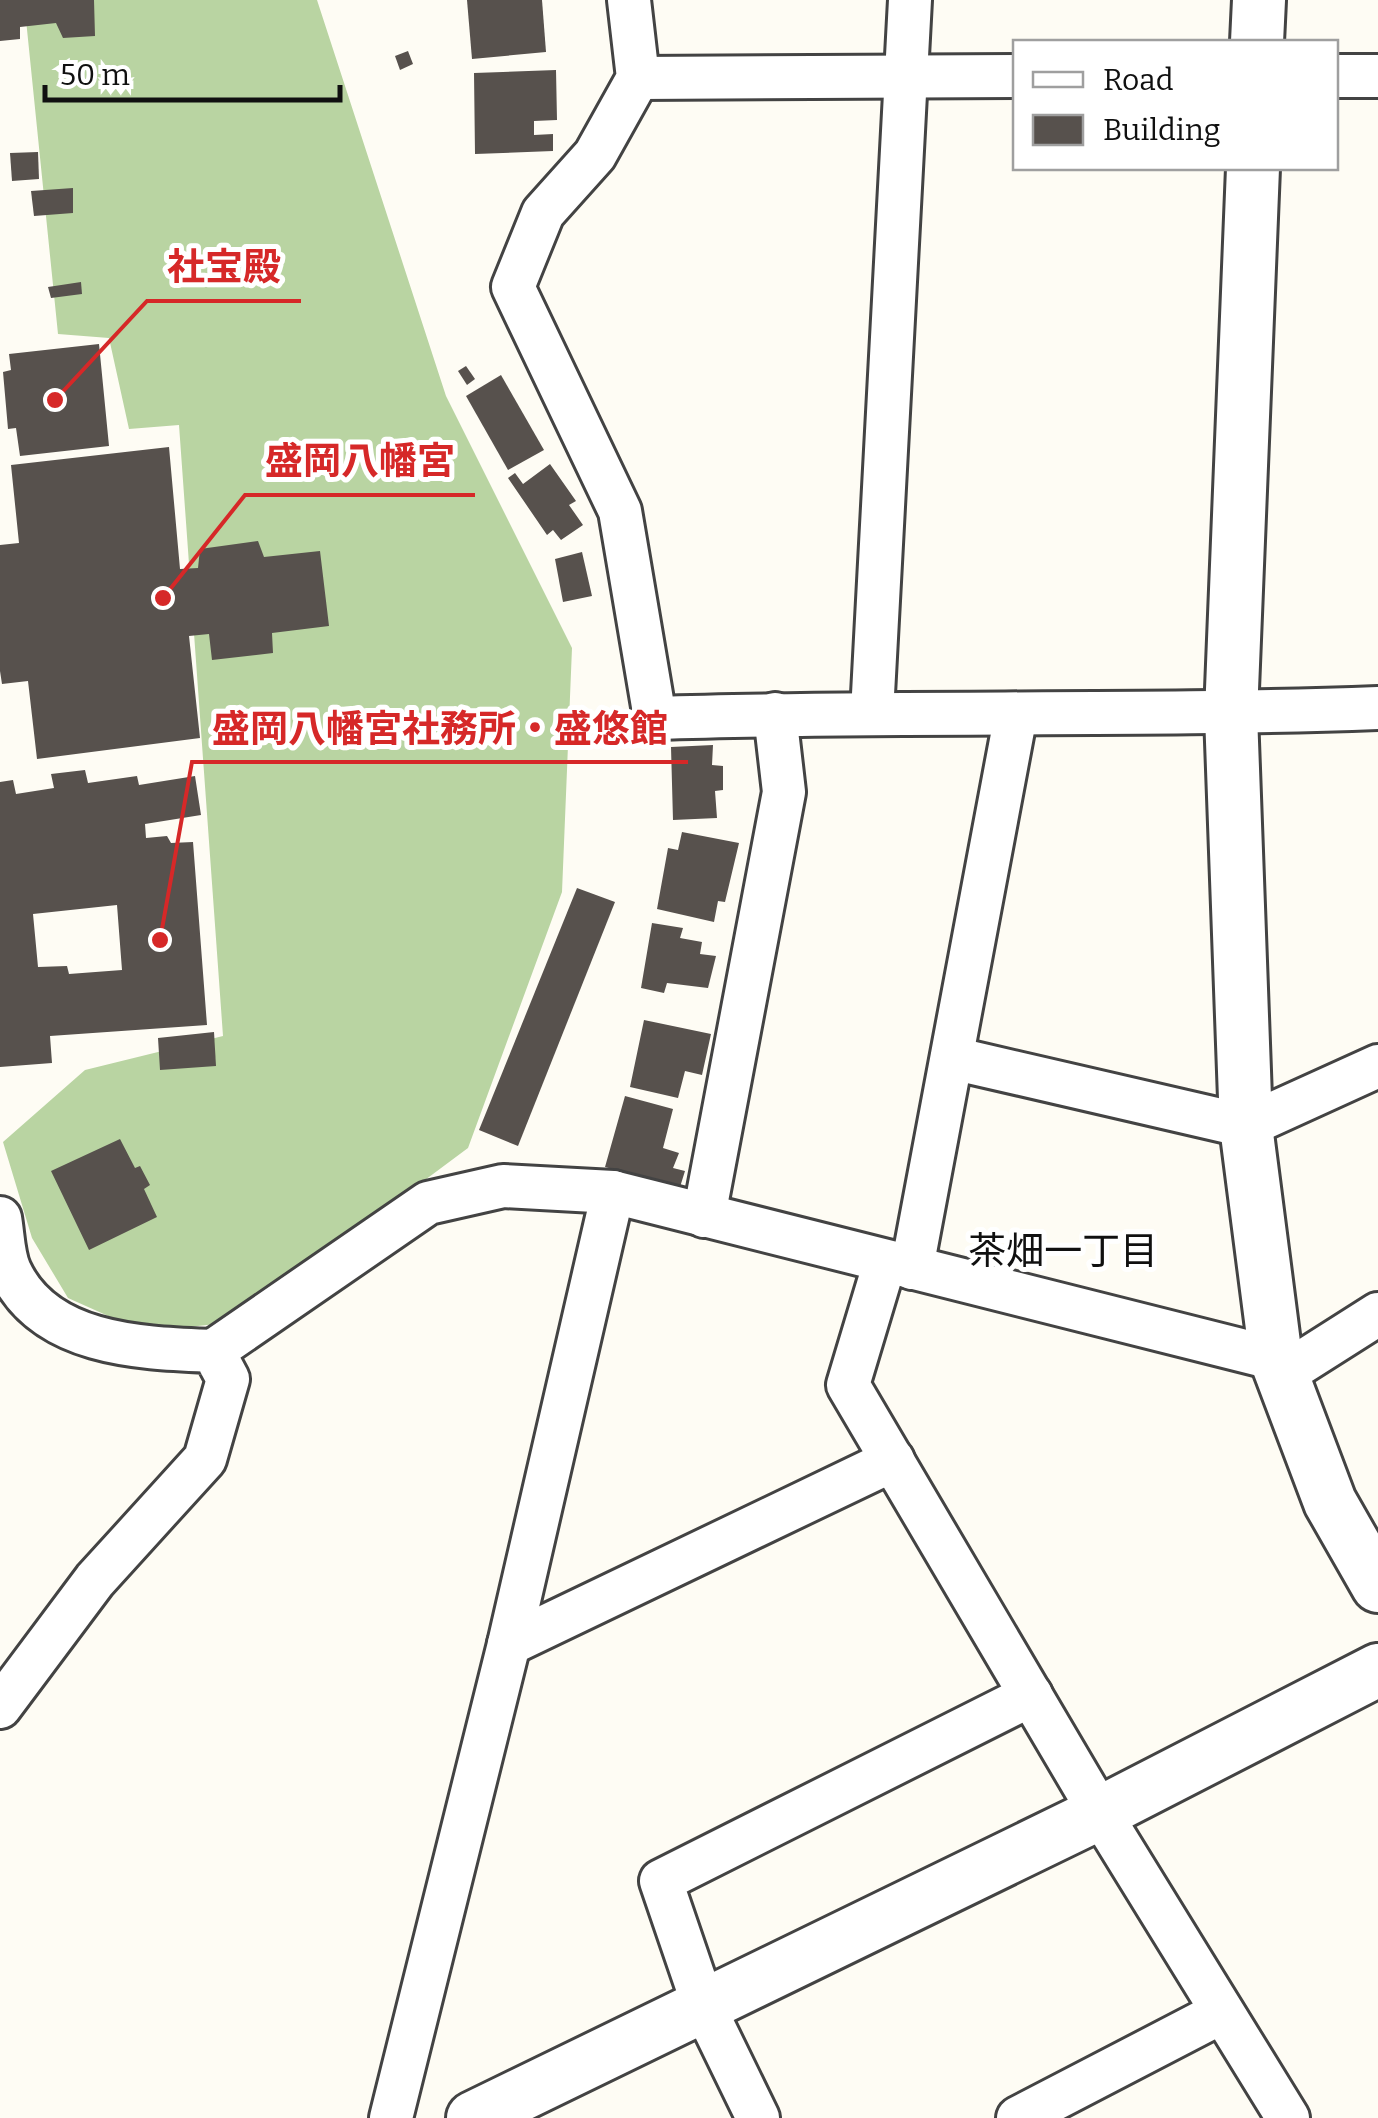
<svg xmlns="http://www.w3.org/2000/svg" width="1378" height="2118" font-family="Bitter,'Noto Sans JP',serif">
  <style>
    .forest { fill: #b9d4a2 }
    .building { fill: #57514d; fill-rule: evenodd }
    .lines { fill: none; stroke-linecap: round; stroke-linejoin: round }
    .minor-casing { stroke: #434343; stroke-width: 48 }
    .tertiary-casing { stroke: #434343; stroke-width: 58 }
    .minor { stroke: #fff; stroke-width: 42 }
    .tertiary { stroke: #fff; stroke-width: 52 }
    .labels { text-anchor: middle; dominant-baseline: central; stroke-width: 10; stroke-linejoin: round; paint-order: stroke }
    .neighbourhood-label { font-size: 38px; fill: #101010; stroke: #fff }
    .leader { fill: none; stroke: #d62828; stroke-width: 4 }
    .callout-dot { fill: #d62828; stroke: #fff; stroke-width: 4 }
    .callout-label { font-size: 38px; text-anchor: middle; font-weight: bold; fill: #d62828; stroke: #fff; stroke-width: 10; stroke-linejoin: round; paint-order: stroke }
  </style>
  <rect width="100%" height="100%" fill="#fefcf4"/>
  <polygon class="forest" points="24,0 317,0 446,396 572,648 562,892 468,1148 234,1322 144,1332 68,1298 32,1238 3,1142 85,1070 223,1036 179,425 129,429 109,338 58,334"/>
  <g class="building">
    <polygon points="0,0 94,0 95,36 63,38 56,23 20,27 20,39 0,41"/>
    <polygon points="467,0 542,0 546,52 472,59"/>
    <polygon points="408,51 413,64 400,70 395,56"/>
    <polygon points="556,70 557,120 534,121 534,135 553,134 553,151 475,154 474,73"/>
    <polygon points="38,152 39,179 12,181 10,153"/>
    <polygon points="73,188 73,213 34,216 31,191"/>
    <polygon points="81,282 82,294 51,298 48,287"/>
    <polygon points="99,344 109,446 20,456 16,428 8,429 3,372 11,370 9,354"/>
    <polygon points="466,366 475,379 467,385 458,371"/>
    <polygon points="501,375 544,450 508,470 466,396"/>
    <polygon points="169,447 180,569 198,568 200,549 258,541 264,557 320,551 329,626 272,633 273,653 212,660 209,634 189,636 200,738 37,759 28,681 2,684 0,671 0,545 19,543 11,465"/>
    <polygon points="550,464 576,501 569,505 583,525 561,540 553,530 547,535 508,478 515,473 523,484"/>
    <polygon points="582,552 592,596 563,602 555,559"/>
    <polygon points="713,745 712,765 723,766 723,790 715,791 717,818 673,820 671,747"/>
    <path d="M85,770L88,783L137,776L139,785L195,776L201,815L145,824L146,838L167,836L171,843L193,842L207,1025L50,1036L52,1063L0,1067V782L13,780L16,794L54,788L51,774ZM117,905L122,970L69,974L67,966L38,967L33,914Z"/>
    <polygon points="682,832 739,843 725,902 718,901 714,922 657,909 668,848 678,850"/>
    <polygon points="577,888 615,902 518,1146 479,1130"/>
    <polygon points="652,923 683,928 680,938 702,942 700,954 716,956 708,988 667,983 664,993 641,988"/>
    <polygon points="644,1020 711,1034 702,1075 685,1071 678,1098 630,1087"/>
    <polygon points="214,1032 216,1066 160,1070 158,1038"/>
    <polygon points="625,1096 673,1109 663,1148 679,1153 673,1168 685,1171 680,1187 605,1167"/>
    <polygon points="120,1139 135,1168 140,1166 150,1185 144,1189 157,1217 89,1250 51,1171"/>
  </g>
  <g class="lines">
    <g class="minor-casing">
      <g id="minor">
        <path d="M629,0L638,78L595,155L543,213L513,287L620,511L655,718C896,710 1137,717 1378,708"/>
        <polyline points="1336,76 1378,76"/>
        <polyline points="638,78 1016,76"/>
        <polyline points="872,713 910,0"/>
        <polyline points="952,1058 1246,1126 1378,1066"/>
        <polyline points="704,1216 784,792 775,714"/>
        <path d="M0,1218C3,1235 3,1256 10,1271C45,1346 142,1348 213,1351L228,1379L205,1459L95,1580L0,1707"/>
        <polyline points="885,1262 848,1385 1100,1813 1288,2118"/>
        <polyline points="912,1268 1016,714"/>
        <polyline points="213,1351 428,1203 503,1186 613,1192 1276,1359"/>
        <polyline points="1282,1375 1378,1314"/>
        <polyline points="509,1644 893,1460"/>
        <polyline points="391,2118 509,1644 613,1192"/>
        <polyline points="758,2118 704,2007 661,1881 1031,1695"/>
        <polyline points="1018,2118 1222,2012"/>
      </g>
    </g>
    <g class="tertiary-casing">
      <g id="tertiary">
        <polyline points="1257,42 1259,0"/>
        <polyline points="1253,168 1231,714 1246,1126 1276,1359 1330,1502 1378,1586"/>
        <polyline points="473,2118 1100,1813 1378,1670"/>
      </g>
    </g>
    <use href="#minor" class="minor"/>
    <use href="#tertiary" class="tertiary"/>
  </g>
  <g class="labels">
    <g class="neighbourhood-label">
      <text x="1063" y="1251">茶畑一丁目</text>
    </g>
  </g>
  <path class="leader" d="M55 400L147 301H301M163 598L245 495H475M160 940L192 762H688"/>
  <g class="callout-dot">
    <circle cx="55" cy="400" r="10"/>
    <circle cx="163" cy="598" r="10"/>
    <circle cx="160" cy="940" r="10"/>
  </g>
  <g class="callout-label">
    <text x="224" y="280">社宝殿</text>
    <text x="360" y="474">盛岡八幡宮</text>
    <text x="440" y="742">盛岡八幡宮社務所・盛悠館</text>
  </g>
  <rect x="1013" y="40" width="325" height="130" fill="#ffffff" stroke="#9f9f9f" stroke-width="2.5"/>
  <rect x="1033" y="72" width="50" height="15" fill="#ffffff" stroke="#9f9f9f" stroke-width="2.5"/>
  <text x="1103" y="90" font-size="30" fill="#101010">Road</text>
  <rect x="1033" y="115" width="50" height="30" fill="#57514d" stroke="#9f9f9f" stroke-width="2.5"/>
  <text x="1103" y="140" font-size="30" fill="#101010">Building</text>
  <path d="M45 85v15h295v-15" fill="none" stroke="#101010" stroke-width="5"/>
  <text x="60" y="85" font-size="30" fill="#101010" stroke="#ffffff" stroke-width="8" paint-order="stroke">50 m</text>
</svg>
